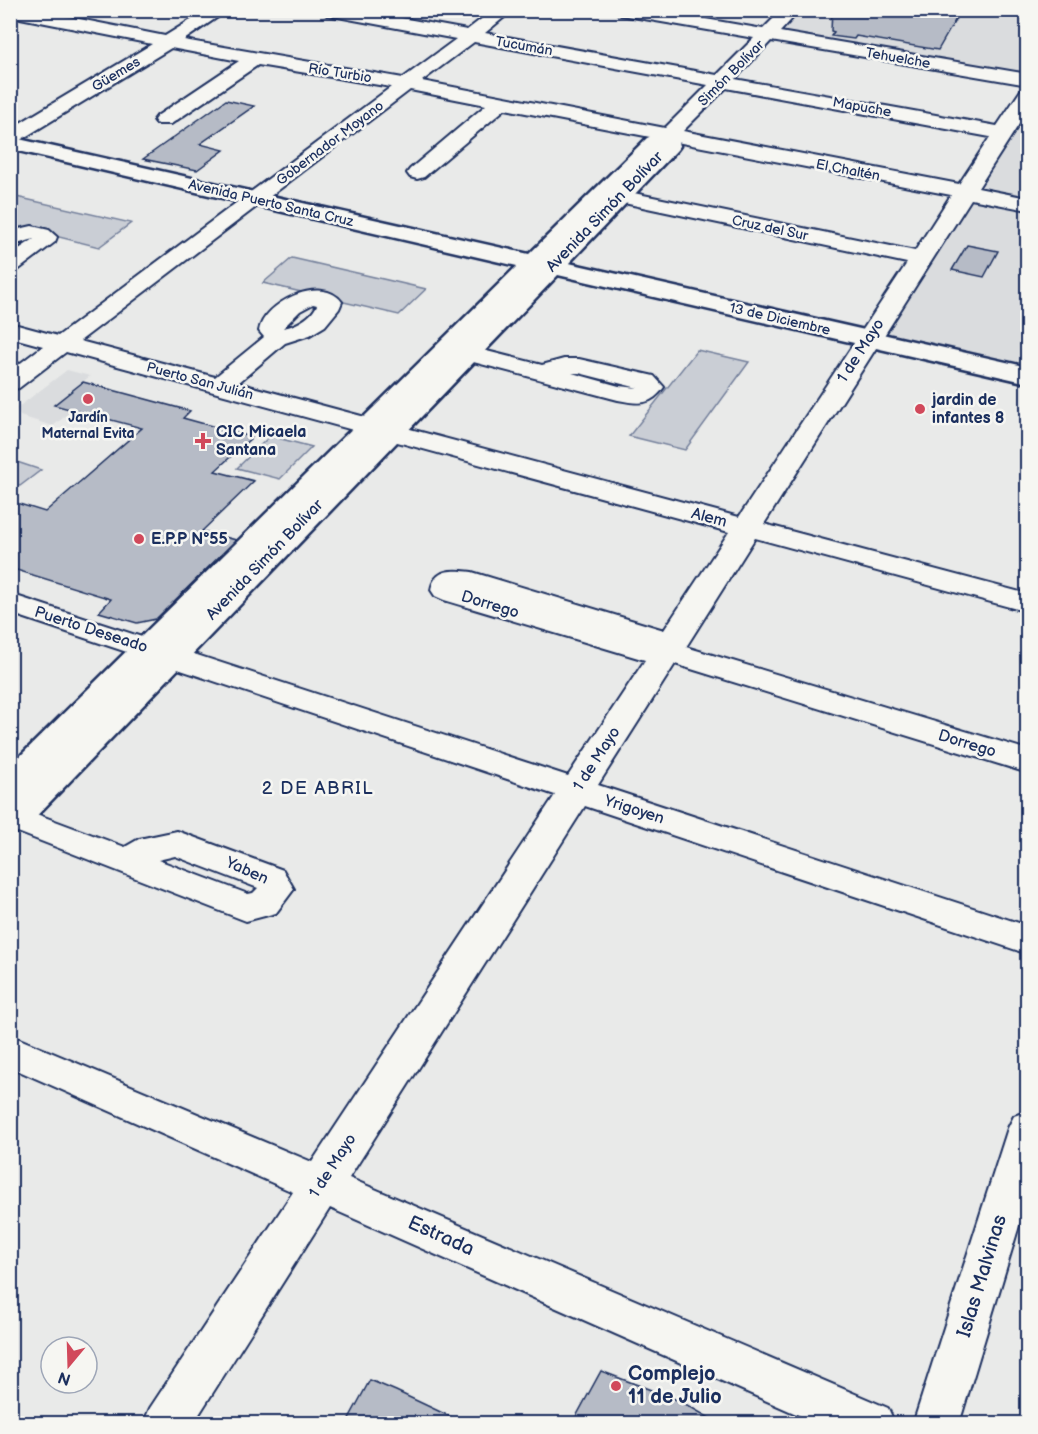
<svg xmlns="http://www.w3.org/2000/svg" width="1038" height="1434" font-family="'Balsamiq Sans',sans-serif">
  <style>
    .built { fill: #dadcde }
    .green { fill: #caced5; stroke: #727e9a; stroke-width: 1.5 }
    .building { fill: #b6bbc6; stroke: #1b2f5e; stroke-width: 1.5 }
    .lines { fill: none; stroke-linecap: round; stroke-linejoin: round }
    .street-casing { stroke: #1b2f5e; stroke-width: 4 }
    .secondary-casing { stroke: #1b2f5e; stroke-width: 5 }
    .street { fill: #f6f6f2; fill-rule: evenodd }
    .secondary { fill: #f6f6f2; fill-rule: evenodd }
    .poi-dot { fill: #d1495b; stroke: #f6f6f2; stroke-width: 2 }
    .labels { text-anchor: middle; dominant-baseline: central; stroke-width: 5; stroke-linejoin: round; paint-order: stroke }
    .far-street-label { font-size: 14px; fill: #1b2f5e; stroke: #f6f6f2 }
    .far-poi-label { font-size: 14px; font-weight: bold; fill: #1b2f5e; stroke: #f6f6f2 }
    .street-label { font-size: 16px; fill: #1b2f5e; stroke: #f6f6f2 }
    .poi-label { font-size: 16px; font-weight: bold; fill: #1b2f5e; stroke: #f6f6f2; text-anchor: start }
    .neighbourhood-label { font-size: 18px; letter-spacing: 1.5px; fill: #1b2f5e; stroke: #f6f6f2 }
    .near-street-label { font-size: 20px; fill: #1b2f5e; stroke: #f6f6f2 }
    .near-poi-label { font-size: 20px; font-weight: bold; fill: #1b2f5e; stroke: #f6f6f2; text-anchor: start }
  </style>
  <rect width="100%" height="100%" fill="#e9eae9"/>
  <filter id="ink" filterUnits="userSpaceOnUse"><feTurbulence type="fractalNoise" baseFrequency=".0167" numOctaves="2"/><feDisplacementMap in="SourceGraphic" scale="12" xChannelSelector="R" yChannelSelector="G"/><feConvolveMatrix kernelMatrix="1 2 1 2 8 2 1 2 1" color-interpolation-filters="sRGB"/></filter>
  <g filter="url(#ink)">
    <g class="built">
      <polygon points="792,11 1027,11 1027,80 768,36"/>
      <polygon points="1027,94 1027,375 869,339"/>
      <polygon points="67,370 90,376 54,405 73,410 53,426 20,416 17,408"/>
    </g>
    <g class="green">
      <polygon points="12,196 131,223 99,247 11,225"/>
      <polygon points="292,258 426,289 399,315 263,283"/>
      <polygon points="697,350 749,362 685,450 629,436"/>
      <polygon points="270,436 312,447 280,479 237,468"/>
      <polygon points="11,460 41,470 20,486 11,483"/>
    </g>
    <g class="building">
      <polygon points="832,10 961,10 938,50 856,36 854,39 831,36 834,32 831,31"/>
      <polygon points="226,100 254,106 200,144 224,150 197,170 143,159"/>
      <polygon points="967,245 998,251 984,277 952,270"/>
      <polygon points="83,382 190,411 183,418 252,437 215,471 254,481 202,531 236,540 156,619 137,623 99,612 111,599 10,568 10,501 45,512 142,428 54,405"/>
      <polygon points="601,1371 680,1401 720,1424 572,1424"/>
      <polygon points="370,1380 396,1391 466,1424 346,1424"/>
    </g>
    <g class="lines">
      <g class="street-casing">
        <g id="street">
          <path d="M10,10H34L165,36L207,10H228L184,40L403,78L456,39L327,15L319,10H358L467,30L493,10H513L485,33L717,75L754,38L621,15L613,10H654L763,29L782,10H800L780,32L1028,74V85L771,41L735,79L997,126L1021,90L1028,88V110L978,188L1028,198V210L971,199L764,524L1028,594V612L755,538L686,647L1028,750V773L675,664L598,785L1028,926V954L585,806L349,1178L888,1408L895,1424H819L330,1208L193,1424H143L150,1408L293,1192L10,1067V1035L312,1162L555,795L10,613V594L568,776L645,660L444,600L435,596L431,590C435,567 454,570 472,572L664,630L729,532L66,352L19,388L10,390V371L43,346L10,337V323L58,336L391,87L258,65L171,124H157L154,120L157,116L239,61L171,48L17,142L10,144V129L152,44L10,16ZM474,42L708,85L665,128L422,81ZM726,88L990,137L959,184L683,131ZM410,90L486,105L410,169L407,173L410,177L417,179L424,177L505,109L951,195L915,251L619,190L612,192L609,196L612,200L619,202L907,263L739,517L238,383L285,343L310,335L325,326L339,309L342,302C322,274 263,303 259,331L264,337L215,377L80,341ZM313,304L317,305C312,317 296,326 283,328L300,311Z"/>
          <polygon points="32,226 49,230 57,237 55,242 18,270 10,272 10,255 34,239 10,246 10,231"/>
          <path d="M467,346L542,365L564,359H579L654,376L664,387C651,406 639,404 618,400L458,358L455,353L458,348ZM572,373H579L638,388L619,386Z"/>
          <path d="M15,806L125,847L139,839L177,831L283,870L294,889L276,913L246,921L10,829V807ZM175,856L258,888L253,893L248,894L158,860Z"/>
          <polygon points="1028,1111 1028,1196 959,1424 913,1424 1008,1128 1014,1116"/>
        </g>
      </g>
      <g class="secondary-casing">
        <polygon id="secondary" points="669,129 676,131 680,146 677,150 569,263 1028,367 1028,383 558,275 22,831 10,834 10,766 517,266 10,149 10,137 529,254 647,138"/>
      </g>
      <use href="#street" class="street"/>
      <use href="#secondary" class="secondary"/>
    </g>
  </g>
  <g class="poi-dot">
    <circle cx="88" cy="399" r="6"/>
    <circle cx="920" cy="409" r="6"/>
    <path d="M200 432h6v6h6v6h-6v6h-6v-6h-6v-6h6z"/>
    <circle cx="139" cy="539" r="6"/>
    <circle cx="616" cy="1386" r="6"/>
  </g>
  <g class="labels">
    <g class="far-street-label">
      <text transform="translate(524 46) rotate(10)">Tucumán</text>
      <text transform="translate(898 58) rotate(10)">Tehuelche</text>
      <text transform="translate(340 73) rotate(9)">Río Turbio</text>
      <text transform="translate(731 73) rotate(-45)">Simón Bolívar</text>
      <text transform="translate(116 74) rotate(-31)">Güemes</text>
      <text transform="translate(862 107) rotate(10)">Mapuche</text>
      <text transform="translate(330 143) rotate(-37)">Gobernador Moyano</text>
      <text transform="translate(848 170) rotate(11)">El Chaltén</text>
      <text transform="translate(271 203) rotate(13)">Avenida Puerto Santa Cruz</text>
      <text transform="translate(770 228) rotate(12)">Cruz del Sur</text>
      <text transform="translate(780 319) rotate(13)">13 de Diciembre</text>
      <text transform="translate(200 381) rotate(15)">Puerto San Julián</text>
    </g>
    <g class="far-poi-label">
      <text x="88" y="417">Jardín<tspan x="88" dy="16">Maternal Evita</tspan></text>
    </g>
    <g class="street-label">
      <text transform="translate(605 212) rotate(-46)">Avenida Simón Bolívar</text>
      <text transform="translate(861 351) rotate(-57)">1 de Mayo</text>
      <text transform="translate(709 518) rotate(15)">Alem</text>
      <text transform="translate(265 560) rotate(-46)">Avenida Simón Bolívar</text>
      <text transform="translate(490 605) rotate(17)">Dorrego</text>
      <text transform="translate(91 630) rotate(18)">Puerto Deseado</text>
      <text transform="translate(967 744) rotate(17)">Dorrego</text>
      <text transform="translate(597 759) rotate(-57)">1 de Mayo</text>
      <text transform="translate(634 810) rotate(18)">Yrigoyen</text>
      <text transform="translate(247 871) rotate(24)">Yaben</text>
      <text transform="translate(333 1166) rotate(-57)">1 de Mayo</text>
    </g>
    <g class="poi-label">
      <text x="932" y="400">jardin de<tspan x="932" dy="18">infantes 8</tspan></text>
      <text x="216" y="432">CIC Micaela<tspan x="216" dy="18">Santana</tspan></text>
      <text x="151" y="539">E.P.P N°55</text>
    </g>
    <g class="neighbourhood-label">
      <text x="318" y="788">2 DE ABRIL</text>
    </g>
    <g class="near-street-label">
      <text transform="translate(441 1236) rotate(24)">Estrada</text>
      <text transform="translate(982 1276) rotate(-73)">Islas Malvinas</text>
    </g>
    <g class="near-poi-label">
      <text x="628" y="1374">Complejo<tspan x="628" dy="23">11 de Julio</tspan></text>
    </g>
  </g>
  <rect width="1038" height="1434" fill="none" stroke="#f6f6f2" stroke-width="36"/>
  <rect x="18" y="18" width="1002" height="1398" fill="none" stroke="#1b2f5e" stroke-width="2" filter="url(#ink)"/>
  <g transform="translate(69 1365) rotate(199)"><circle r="28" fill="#f6f6f2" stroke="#9ea6b7" stroke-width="1.5"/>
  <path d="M0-4.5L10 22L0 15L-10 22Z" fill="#d1495b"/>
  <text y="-9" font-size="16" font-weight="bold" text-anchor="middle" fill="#1b2f5e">N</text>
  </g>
</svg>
